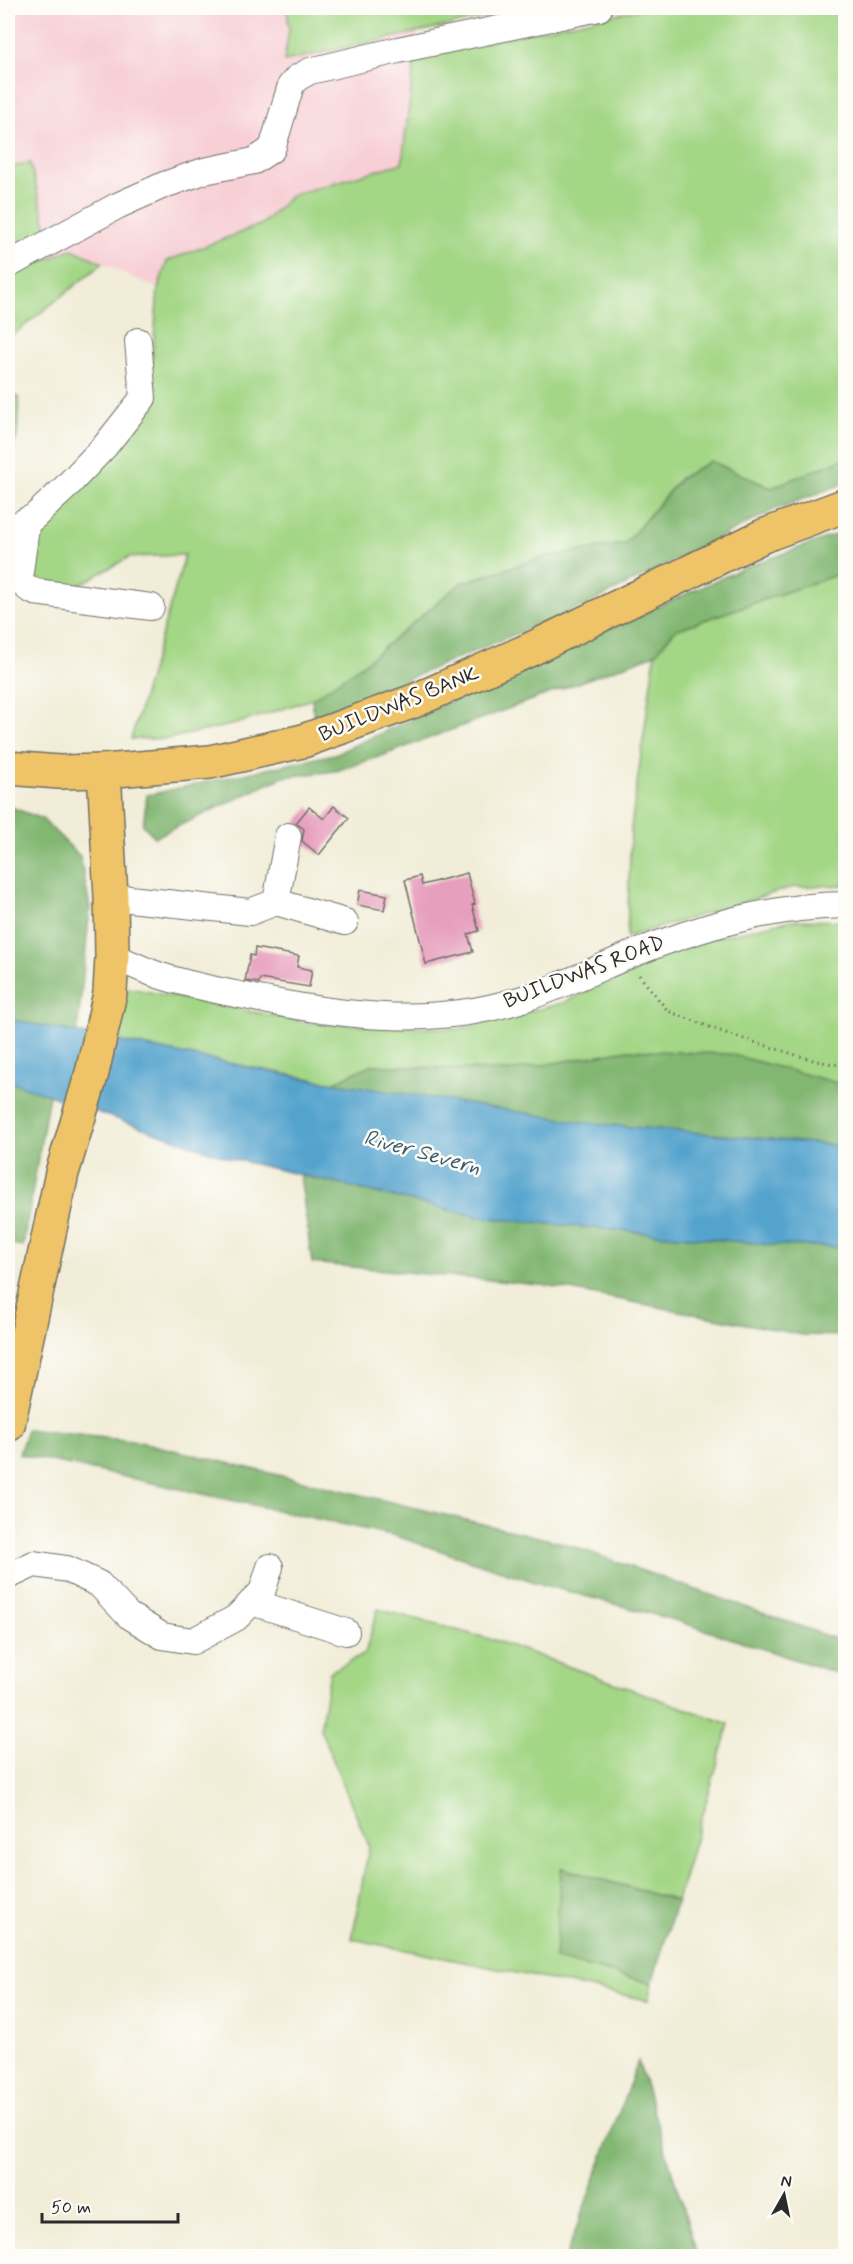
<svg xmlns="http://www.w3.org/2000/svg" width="853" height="2264" font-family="Mynerve,sans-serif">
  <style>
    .built { fill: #f7cfd5 }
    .green { fill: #a3d685; stroke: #678058; stroke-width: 1.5 }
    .forest { fill: #82b772; stroke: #56714e; stroke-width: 1.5 }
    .water { fill: #52a3cd; stroke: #3e677c; stroke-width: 1.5 }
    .building { fill: #e79fbe }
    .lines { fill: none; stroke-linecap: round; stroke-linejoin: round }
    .minor-casing { stroke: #706f68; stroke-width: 28 }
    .major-casing { stroke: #706f68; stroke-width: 36 }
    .path { stroke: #706f68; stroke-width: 3; stroke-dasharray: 1.5 4.5; stroke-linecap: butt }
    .minor { stroke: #fff; stroke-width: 26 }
    .major { stroke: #efc469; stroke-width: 33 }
    .labels { text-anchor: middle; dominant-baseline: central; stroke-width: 5; stroke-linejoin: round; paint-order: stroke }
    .street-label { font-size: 21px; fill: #2b2b2b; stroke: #fdfcf7 }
    .water-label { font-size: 22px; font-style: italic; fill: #3b5b6c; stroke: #fdfcf7 }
  </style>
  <rect width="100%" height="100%" fill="#fdfcf7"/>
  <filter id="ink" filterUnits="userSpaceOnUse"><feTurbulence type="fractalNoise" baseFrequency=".0167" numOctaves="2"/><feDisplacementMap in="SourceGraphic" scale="12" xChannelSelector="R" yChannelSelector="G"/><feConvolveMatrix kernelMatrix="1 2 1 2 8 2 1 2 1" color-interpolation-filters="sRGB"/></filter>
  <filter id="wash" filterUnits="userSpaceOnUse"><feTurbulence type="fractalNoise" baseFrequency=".008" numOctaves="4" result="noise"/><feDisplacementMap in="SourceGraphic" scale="24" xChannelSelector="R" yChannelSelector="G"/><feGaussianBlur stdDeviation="1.35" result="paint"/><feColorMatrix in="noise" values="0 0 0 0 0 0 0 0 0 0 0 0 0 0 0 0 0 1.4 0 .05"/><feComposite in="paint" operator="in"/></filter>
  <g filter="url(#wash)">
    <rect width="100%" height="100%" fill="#f1edd8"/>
    <polygon class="built" points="8,8 287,8 289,30 284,61 418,32 403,163 292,195 262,224 167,261 158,289 72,249 8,276 8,251 47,229 30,164 8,168"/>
    <g class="green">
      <polygon points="287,8 529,8 284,61 289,30"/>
      <polygon points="645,8 845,8 845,458 771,488 711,461 680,478 625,544 548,556 461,583 365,663 312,699 236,724 166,739 131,739 185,555 129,557 74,588 30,578 37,531 148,413 158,289 167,261 262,224 292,195 402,163 415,57"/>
      <polygon points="30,163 47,229 8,251 8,168"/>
      <polygon points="72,249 103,263 8,339 8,276"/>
      <polygon points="8,390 19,398 17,436 8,462"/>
      <polygon points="845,572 845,885 793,887 627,937 631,828 655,654 675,630"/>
      <polygon points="792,920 845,921 845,1085 628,1050 509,1071 370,1065 333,1083 116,1041 116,1022 129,988 310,1023 459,1029 563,1003 635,967 713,938"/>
      <polygon points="378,1609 497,1641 729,1724 677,1901 562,1868 555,1959 652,1983 648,2000 352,1939 369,1846 320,1729 330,1672 365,1653"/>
    </g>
    <g class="forest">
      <polygon points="845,458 845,483 774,510 590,603 314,718 312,699 365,663 461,583 548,556 625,544 681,478 711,461 771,488"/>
      <polygon points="845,531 845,572 675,630 655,654 384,755 336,771 283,777 155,837 143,825 147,795 335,754 741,569"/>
      <polygon points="8,806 42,819 80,856 90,908 77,1034 8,1019"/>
      <polygon points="628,1050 729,1054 845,1085 845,1146 588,1123 333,1083 370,1065 509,1071"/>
      <polygon points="8,1081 49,1095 23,1246 8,1243"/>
      <polygon points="300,1175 479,1217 775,1245 845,1247 845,1336 803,1335 550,1286 312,1263"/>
      <polygon points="27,1429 140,1442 563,1543 845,1642 845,1676 681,1622 541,1584 396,1536 19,1454"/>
      <polygon points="561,1868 677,1901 652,1983 555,1959"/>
      <polygon points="638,2061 698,2256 566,2256"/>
    </g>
    <polygon class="water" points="8,1019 298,1077 588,1123 845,1146 845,1247 775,1245 479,1217 229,1158 8,1081"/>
    <g id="blocks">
      <g class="building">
        <polygon points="334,806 349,818 319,855 302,841 304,829 296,823 309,807 324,819"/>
        <polygon points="467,873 475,904 472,905 479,931 468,934 473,952 426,964 405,880 420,876 422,885"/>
        <polygon points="360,890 387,895 384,910 357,905"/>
        <polygon points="255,948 299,956 297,967 312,970 309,987 260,979 259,983 245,981 250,955 254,956"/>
      </g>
    </g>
  </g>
  <g filter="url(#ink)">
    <use href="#blocks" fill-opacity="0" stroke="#706f68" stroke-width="1.5"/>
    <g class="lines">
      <g class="minor-casing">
        <g id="minor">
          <polyline points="8,265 117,206 164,185 204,171 254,161 272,149 291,85 297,78 310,71 398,50 599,8"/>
          <path d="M27,520L20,572C21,584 24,587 35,592L151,607"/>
          <polyline points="8,530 34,517 64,489 105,446 143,398 138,341"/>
          <polyline points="111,897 250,912 276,902 288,836"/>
          <polyline points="276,902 345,922"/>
          <path d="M112,956C127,962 143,970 158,975C194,987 232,993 269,1001C351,1017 435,1026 516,1001C556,989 592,971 630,955C699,927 771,906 846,905"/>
          <polyline points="8,1576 34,1564 67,1569 99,1584 128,1615 162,1636 193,1641 236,1618 262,1592 270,1567"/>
          <polyline points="252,1602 346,1632"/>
        </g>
      </g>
      <g class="major-casing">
        <g id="major">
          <polyline points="8,768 59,772 104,771"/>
          <polyline points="8,1425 62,1173 92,1073 110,993 112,956 111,897 104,771 210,762 303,741 414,701 529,650 763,536 846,505"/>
        </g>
      </g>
      <polyline class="path" points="639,975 668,1011 731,1035 816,1061 846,1066"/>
      <use href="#minor" class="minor"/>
      <use href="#major" class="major"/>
    </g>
  </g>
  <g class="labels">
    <g class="street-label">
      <text transform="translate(399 704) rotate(-22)">BUILDWAS BANK</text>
      <text transform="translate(584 972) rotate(-21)">BUILDWAS ROAD</text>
    </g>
    <g class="water-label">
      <text transform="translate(422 1153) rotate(15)">River Severn</text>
    </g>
  </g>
  <rect width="853" height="2264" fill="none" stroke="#fdfcf7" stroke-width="30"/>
  <g transform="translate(784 2195) rotate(9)" stroke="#fdfcf7" stroke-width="4.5" paint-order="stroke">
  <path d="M0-4.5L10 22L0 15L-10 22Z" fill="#2b2b2b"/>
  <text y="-9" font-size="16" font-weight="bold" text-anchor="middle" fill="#2b2b2b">N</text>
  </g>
  <path d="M42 2213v9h136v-9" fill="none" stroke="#2b2b2b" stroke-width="3"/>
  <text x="51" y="2213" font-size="18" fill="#2b2b2b" stroke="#fdfcf7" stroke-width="4.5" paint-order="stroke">50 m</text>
</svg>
